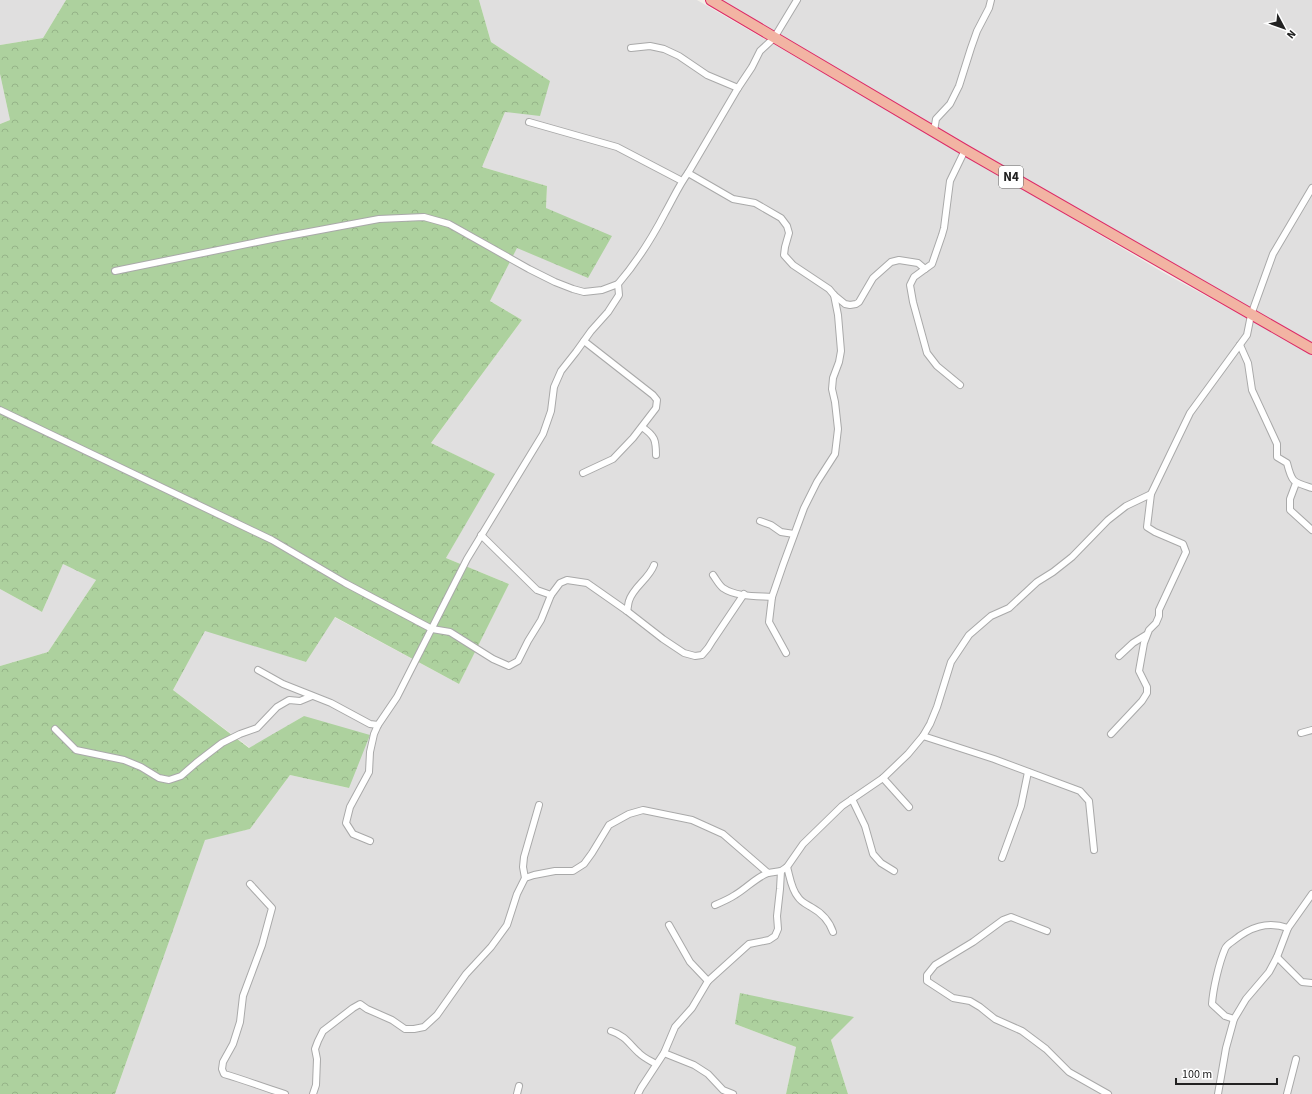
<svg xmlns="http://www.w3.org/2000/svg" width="1312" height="1094" font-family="'Source Sans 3',sans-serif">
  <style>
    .residential { fill: #e0dfdf }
    .forest { fill: url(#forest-crowns) }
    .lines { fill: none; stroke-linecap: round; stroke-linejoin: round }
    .minor-casing { stroke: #a9a9a9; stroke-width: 8 }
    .trunk-casing { stroke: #dc2a67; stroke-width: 12 }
    .minor { stroke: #fff; stroke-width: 6 }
    .trunk { stroke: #f2b4a3; stroke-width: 10 }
    .labels { text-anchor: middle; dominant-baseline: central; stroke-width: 4; stroke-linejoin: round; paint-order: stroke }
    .shield { fill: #fff; stroke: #646464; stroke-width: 1 }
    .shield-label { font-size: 13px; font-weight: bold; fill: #222 }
  </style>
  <defs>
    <pattern id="forest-crowns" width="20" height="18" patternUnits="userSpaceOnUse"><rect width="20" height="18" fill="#add19e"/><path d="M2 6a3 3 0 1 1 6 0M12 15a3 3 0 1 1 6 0" fill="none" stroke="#95b388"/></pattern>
  </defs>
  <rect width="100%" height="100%" fill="#f2efe9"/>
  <g class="residential">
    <polygon points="0,0 66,0 43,38 0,45"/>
    <polygon points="479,0 697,0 955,149 1164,273 1312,354 1312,1094 848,1094 831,1040 853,1017 735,1024 796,1047 786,1094 115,1094 205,839 250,829 290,775 349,788 304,716 250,748 173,690 205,630 306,662 334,617 459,684 509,584 446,558 494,474 431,443 522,320 490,301 517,247 588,278 546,208 547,186 482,167 505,112 550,81 491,42"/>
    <polygon points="717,0 1312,0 1312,344 1043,190 919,116"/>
    <polygon points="0,74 10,120 0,124"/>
    <polygon points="63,564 96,580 48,652 0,666 0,589 42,612"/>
  </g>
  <g class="forest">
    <polygon points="66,0 479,0 491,42 550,81 540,116 505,112 482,167 547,186 546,208 612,236 588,278 517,248 490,301 522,320 431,443 495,474 446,558 509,584 459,684 335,617 306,662 205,631 173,690 249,748 304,716 370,735 349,788 290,775 250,829 205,840 115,1094 0,1094 0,666 48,652 96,580 63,564 42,612 0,589 0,124 10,120 0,74 0,45 43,38"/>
    <polygon points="740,993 854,1017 831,1040 848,1094 786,1094 796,1047 735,1024"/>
  </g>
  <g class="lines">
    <g class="minor-casing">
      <g id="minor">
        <polyline points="631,48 650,46 664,49 679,56 707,75 738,88"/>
        <polyline points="529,122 617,147 682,181"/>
        <polyline points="934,131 936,119 950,104 959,86 971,48 977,31 989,8 991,0"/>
        <polyline points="688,173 733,199 755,203 781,218 787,226 789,233 785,247 784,255 793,265 829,289 834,295 845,304 850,305 856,304 859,302 873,278 891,262 899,260 918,263 925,269 932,264 942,235 944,228 950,181 965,150"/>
        <polyline points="925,269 914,277 910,285 913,302 927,353 937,366 960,385"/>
        <polyline points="115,271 277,238 379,219 424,217 449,224 529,269 555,282 573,289 584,292 602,290 618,284"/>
        <path d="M1240,345L1248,363L1252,390L1277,444V457L1287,463C1292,483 1293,482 1312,488"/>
        <polyline points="0,410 272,540 345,583 432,629 450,632 493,659 509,666 518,661 528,641 541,620 551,595"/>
        <path d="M642,427C655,436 656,440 656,455"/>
        <polyline points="583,473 613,459 633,438 656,408 657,400 653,395 584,341"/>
        <polyline points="1296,483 1290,499 1290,510 1312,530"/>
        <polyline points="760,521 771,525 781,532 794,534"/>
        <polyline points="481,535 537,590 551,595 560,583 567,580 587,583 627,611 663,639 684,653 695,656 702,655 708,648 713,640 744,594"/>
        <path d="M713,575C716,579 719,585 723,588C736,597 757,596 772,597"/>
        <path d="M627,611C628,608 628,604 629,601C633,587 649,579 654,565"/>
        <polyline points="786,653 769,622 772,597 783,565 804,508 817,482 835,454 838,429 835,402 832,389 833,378 839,362 841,351 838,315 834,295"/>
        <polyline points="1119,656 1133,643 1146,635"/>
        <polyline points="258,670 283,684 331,703 370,724 378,725"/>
        <polyline points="55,729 76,750 124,760 141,767 159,778 169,780 181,776 196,763 222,743 240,734 257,728 277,707 289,700 300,701 312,696"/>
        <polyline points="1301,733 1312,730"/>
        <polyline points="1111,734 1142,701 1147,693 1147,687 1139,671 1144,643 1149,630 1156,623 1159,616 1159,610 1186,552 1183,544 1155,532 1147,527 1151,494"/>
        <polyline points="923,736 994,759 1080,791 1089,801 1094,850"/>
        <polyline points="883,778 909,807"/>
        <polyline points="852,799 865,826 873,854 881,863 894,871"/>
        <path d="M370,841L353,834L346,823L350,807L369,772L370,752L374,734L378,725L397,697L467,559L543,434L551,411L554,387L561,371L576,352L591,331L608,312L619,295L618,284C636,263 652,238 665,213C673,199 679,185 688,173L738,88L752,67L760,51L774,38L797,0"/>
        <polyline points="1002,858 1021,806 1028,772"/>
        <path d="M787,867C790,877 791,889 798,897C801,902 806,904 811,907C822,913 829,920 833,932"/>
        <polyline points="525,878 523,867 524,857 539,805"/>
        <path d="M250,884L272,908L262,945L243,996L240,1022L233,1044L223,1062L222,1069L224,1074C245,1080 265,1088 285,1094"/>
        <path d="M715,905C722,902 729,899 735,895C747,888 755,878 768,873"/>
        <polyline points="669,925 690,962 708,981"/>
        <polyline points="1047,931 1011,917 1003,920 973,942 935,965 927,975 927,981 953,998 970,1001 980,1007 995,1019 1022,1031 1046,1049 1069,1072 1108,1094"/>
        <polyline points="1277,957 1302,982 1312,983"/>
        <path d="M1234,1019L1225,1016L1212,1004C1213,989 1219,963 1225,949C1226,946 1230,943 1233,941C1250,927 1267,921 1288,928"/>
        <path d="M611,1031C626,1036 629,1044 639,1053C644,1058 651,1061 656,1064"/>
        <polyline points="664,1053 694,1065 708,1074 723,1090 733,1094"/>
        <polyline points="313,1094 316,1085 317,1059 315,1049 318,1041 323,1031 353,1008 360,1004 367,1009 392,1020 405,1029 414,1029 424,1027 437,1015 466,974 491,947 507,925 517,894 525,878 534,875 555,871 573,871 584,864 592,853 609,825 629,814 643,810 692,820 723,834 768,873 781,871 787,867 803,844 842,806 883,778 908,754 923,736 930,724 937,707 951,662 969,635 991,616 1009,608 1037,582 1053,572 1072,557 1108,520 1126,506 1151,494 1190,413 1247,335 1251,315 1273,254 1312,188"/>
        <polyline points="517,1094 519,1086"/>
        <polyline points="638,1094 641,1088 664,1053 675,1027 692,1008 708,981 749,944 769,940 775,936 778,929 777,916 780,889 781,871"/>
        <polyline points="1218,1094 1226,1048 1234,1019 1246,999 1269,972 1277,957 1288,928 1312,894"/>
        <polyline points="1287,1094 1296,1059"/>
      </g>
    </g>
    <g class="trunk-casing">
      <polyline id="trunk" points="711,0 965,150 1312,349"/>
    </g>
    <use href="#minor" class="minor"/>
    <use href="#trunk" class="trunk"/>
  </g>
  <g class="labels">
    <rect class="shield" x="999" y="166" width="24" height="22" rx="3"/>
    <g class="shield-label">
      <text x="1011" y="177">N4</text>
    </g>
  </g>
  <g transform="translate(1284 28) rotate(131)" stroke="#ffffff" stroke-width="3" paint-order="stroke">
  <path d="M0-3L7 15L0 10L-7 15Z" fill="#222222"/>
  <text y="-6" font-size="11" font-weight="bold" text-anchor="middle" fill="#222222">N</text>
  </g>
  <path d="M1176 1078v6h101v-6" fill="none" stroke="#222222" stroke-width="2"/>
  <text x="1182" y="1078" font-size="12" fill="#222222" stroke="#ffffff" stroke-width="3" paint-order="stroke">100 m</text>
</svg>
